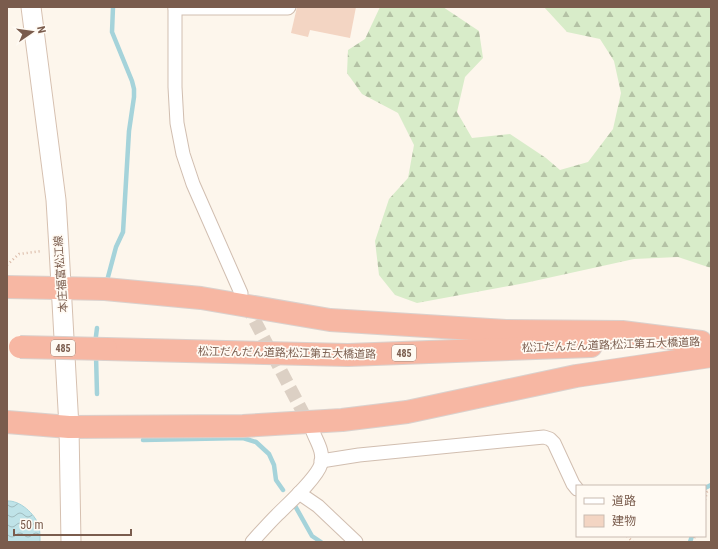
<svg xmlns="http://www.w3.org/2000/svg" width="718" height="549" font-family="'Roboto Condensed','Noto Sans JP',sans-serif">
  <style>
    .forest { fill: url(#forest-firs) }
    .water { fill: url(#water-waves); stroke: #a5d3da }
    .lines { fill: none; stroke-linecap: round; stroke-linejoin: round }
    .stream { stroke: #a5d3da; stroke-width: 4.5 }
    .building { fill: #f3d5c3 }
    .minor-tunnel { stroke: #dcd0c4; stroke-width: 13; stroke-dasharray: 13 6; stroke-linecap: butt }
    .minor-casing { stroke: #d1beb0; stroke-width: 15 }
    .secondary-casing { stroke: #d6c0b0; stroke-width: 21 }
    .motorway-casing { stroke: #dad1cd; stroke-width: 24 }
    .path { stroke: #d9b8a5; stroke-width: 2.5; stroke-dasharray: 1 3; stroke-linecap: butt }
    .minor { stroke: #fff; stroke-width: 13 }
    .secondary { stroke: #fff; stroke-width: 19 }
    .motorway { stroke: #f7b7a3; stroke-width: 22 }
    .motorway-bridge-casing { stroke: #dad1cd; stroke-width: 24; stroke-linecap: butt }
    .motorway-bridge { stroke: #f7b7a3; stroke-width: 22 }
    .labels { text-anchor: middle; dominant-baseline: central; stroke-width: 3.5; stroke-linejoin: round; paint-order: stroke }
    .shield { fill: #fffaf3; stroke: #a28b7f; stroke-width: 1 }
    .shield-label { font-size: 10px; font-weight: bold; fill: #7a5c4d }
    .street-label { font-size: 11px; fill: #7a5c4d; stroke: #fffaf3 }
  </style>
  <defs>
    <pattern id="forest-firs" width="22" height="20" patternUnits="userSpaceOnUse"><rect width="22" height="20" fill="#d8ecc9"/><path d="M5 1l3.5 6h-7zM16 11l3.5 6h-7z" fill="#b4c2a5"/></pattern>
    <pattern id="water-waves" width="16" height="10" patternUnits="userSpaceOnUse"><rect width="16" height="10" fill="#bfe3e8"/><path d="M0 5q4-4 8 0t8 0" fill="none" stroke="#a0bbbe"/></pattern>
  </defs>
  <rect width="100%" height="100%" fill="#fdf6ec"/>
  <polygon class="forest" points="380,7 443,7 479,31 483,58 465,77 457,112 472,138 510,134 546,158 560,170 588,162 613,129 621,93 614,61 600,39 567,32 544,7 711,7 711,268 678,257 634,259 525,283 417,303 395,295 379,275 375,241 389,199 408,178 414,145 398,113 362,94 347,73 348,50 365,39"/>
  <path class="water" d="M7,501C20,500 35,514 39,526C40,531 40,537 40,542H7Z"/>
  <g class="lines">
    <g class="stream">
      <polyline points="108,277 116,247 123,232 129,131 134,97 134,89 132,81 112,32 113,7"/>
      <polyline points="95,344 97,328"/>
      <polyline points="96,355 97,394"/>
      <polyline points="143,440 243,438 256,442 269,454 274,465 276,480 283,490"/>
      <polyline points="705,488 711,485"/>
      <polyline points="294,504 312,536 321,542"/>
      <polyline points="690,542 692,536"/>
    </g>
  </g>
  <polygon class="building" points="297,7 356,7 350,38 310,30 308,37 291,33"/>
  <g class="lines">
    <polyline class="minor-tunnel" points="246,304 310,426"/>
    <g class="minor-casing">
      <g id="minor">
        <polyline points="175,7 175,87 177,123 183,154 193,184 241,293"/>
        <polyline points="175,8 288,8 289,7"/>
        <polyline points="321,461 359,455 544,437 550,439 554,443 573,484 577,489"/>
        <polyline points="299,493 318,506 356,542"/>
        <path d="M252,542C260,533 268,524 277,515C288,504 317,478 321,464C324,452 317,442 313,432"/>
      </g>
    </g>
    <g class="secondary-casing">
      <polyline id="secondary" points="31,7 56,200 59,249 69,427 71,542"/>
    </g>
    <g class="motorway-casing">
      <g id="motorway">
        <polyline points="7,287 105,289 201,298 330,320 506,331 622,332 701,342"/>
        <polyline points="106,349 348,355 591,346"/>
        <polyline points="7,422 69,427 243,426 342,420 407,412 576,376 711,356"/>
      </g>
    </g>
    <g class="path">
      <polyline points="7,265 19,254 42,251"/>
      <polyline points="705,500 707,492 711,490"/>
      <polyline points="627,536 633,542"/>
      <polyline points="693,542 695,536"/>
    </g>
    <use href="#minor" class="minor"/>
    <use href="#secondary" class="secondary"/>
    <use href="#motorway" class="motorway"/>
    <g class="motorway-bridge-casing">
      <polyline id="motorway-bridge" points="20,347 106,349"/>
    </g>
    <use href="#motorway-bridge" class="motorway-bridge"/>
  </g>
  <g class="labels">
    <g class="shield">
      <rect x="51" y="340" width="24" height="16" rx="3"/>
      <rect x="392" y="345" width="24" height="16" rx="3"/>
    </g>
    <g class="shield-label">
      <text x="63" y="348">485</text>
      <text x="404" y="353">485</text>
    </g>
    <g class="street-label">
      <text transform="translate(61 274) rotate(-94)">本庄福富松江線</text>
      <text transform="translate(611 345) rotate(-2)">松江だんだん道路;松江第五大橋道路</text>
      <text transform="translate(287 353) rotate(1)">松江だんだん道路;松江第五大橋道路</text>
    </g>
  </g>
  <rect width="718" height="549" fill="none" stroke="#7a5c4d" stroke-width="16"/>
  <rect x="576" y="485" width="130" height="52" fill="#fffaf3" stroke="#cabbb1"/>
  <rect x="584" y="498" width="20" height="6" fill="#ffffff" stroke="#cabbb1"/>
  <text x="612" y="505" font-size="12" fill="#7a5c4d">道路</text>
  <rect x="584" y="515" width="20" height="12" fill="#f3d5c3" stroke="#cabbb1"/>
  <text x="612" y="525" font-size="12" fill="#7a5c4d">建物</text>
  <g transform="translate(32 32) rotate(77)" stroke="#fffaf3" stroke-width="3" paint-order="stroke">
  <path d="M0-3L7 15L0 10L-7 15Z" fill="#7a5c4d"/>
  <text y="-6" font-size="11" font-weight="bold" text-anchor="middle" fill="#7a5c4d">N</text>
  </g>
  <path d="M14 529v6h117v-6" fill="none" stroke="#7a5c4d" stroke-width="2"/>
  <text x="20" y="529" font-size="12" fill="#7a5c4d" stroke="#fffaf3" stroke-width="3" paint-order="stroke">50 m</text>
</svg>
